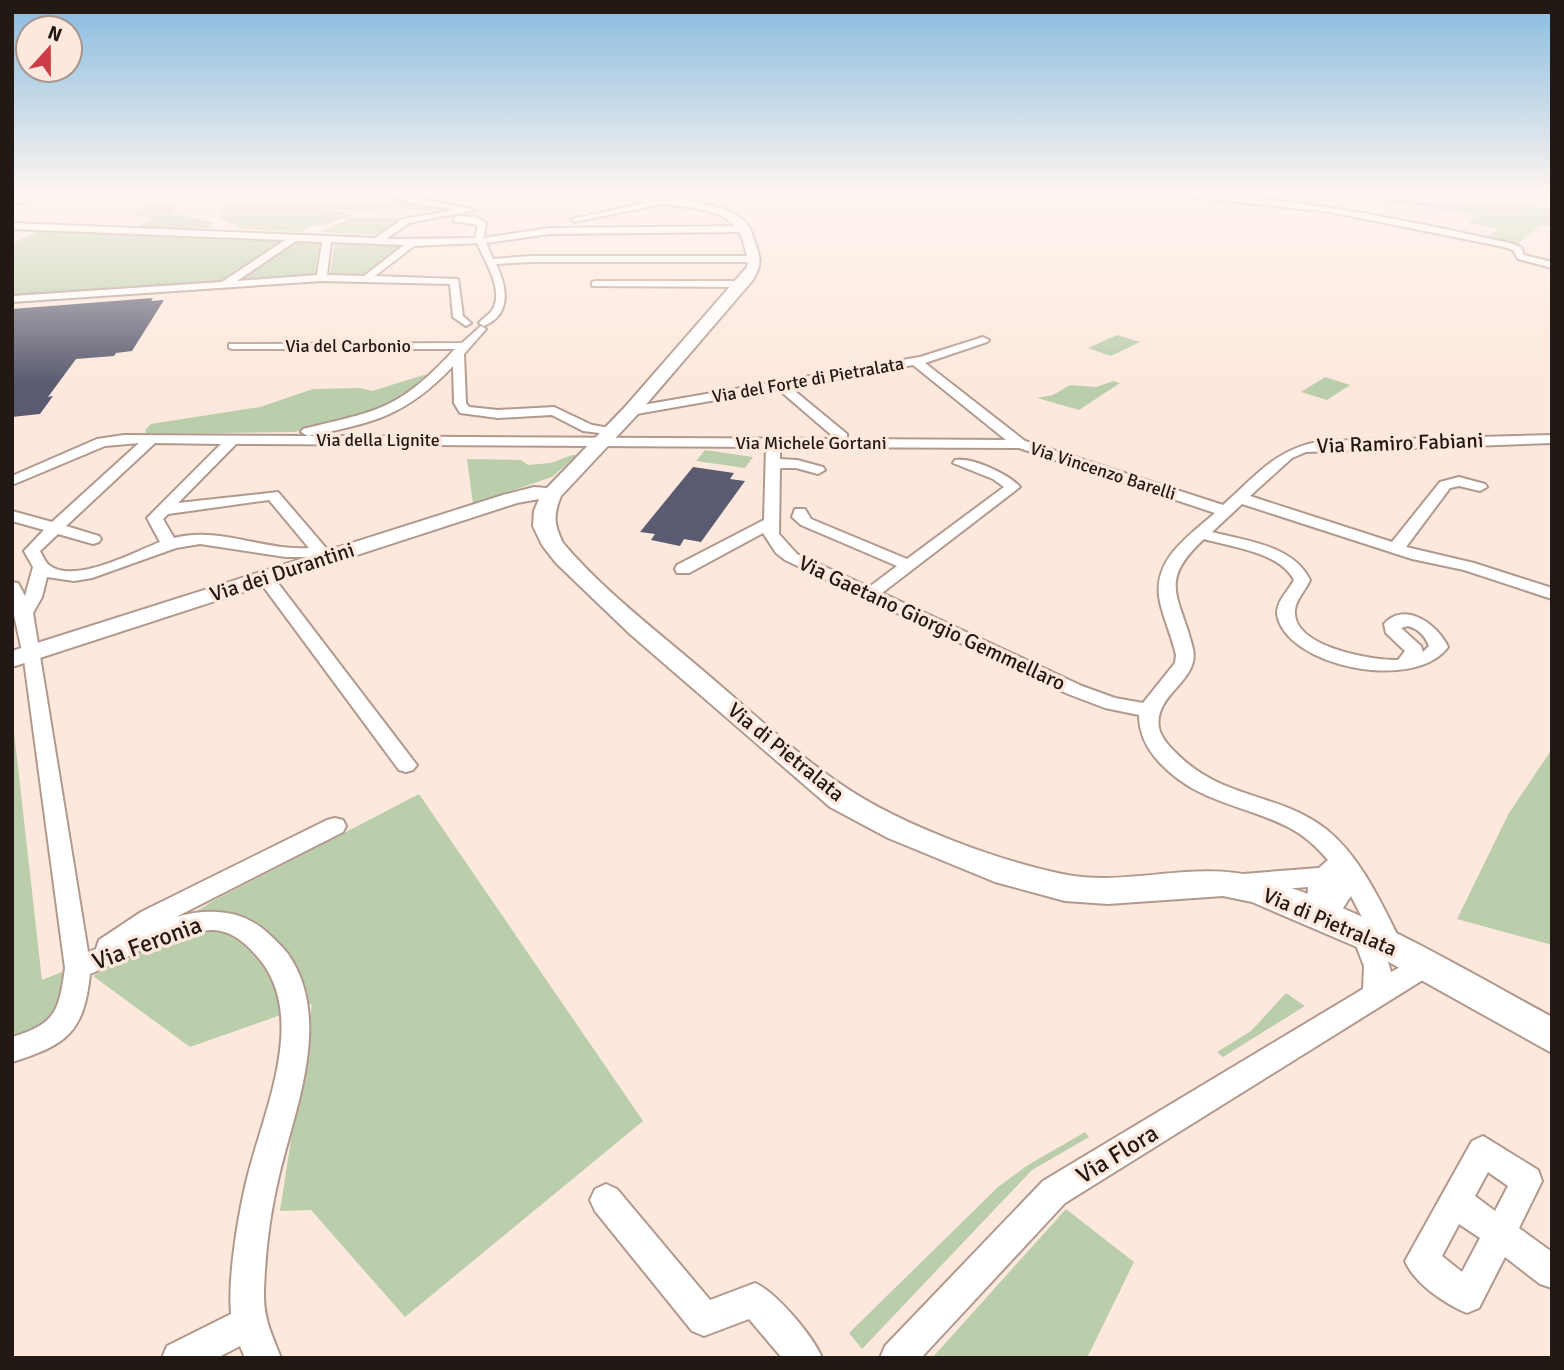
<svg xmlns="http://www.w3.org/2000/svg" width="1564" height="1370" font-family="Signika,sans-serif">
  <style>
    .green { fill: #baceac }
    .water { fill: #97c6d4 }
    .building { fill: #5a5b70 }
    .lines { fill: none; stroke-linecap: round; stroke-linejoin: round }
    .street-casing { stroke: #b1998d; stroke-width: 4 }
    .secondary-casing { stroke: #b1998d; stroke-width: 4 }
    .street { fill: #fff; fill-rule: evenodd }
    .secondary { fill: #fff; fill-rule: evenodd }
    .labels { text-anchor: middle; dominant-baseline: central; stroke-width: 7; stroke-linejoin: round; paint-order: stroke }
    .far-street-label { font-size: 18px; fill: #221914; stroke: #fde8dd }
    .street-label { font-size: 21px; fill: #221914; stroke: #fde8dd }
    .near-street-label { font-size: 24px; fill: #221914; stroke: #fde8dd }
  </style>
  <rect width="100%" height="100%" fill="#fde8dd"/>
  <g class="green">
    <polygon points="393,197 404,201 465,209 443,214 443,211 384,208 362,212 331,208 318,212 344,212 353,215 328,224 311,226 300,232 241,229 221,218 219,211 230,205 257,199 274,201 292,198 372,204"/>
    <path d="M165,200L177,203L173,213L214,223L209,228H134L152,218L134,215C140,206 154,201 165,200Z"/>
    <polygon points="1476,210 1552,212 1552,227 1540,225 1516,245 1482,239 1499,229 1469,223 1476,215 1466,212"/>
    <polygon points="352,217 409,218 375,234 321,232"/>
    <polygon points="42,230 285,239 217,283 12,297 12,243"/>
    <polygon points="295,240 320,241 314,277 235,282"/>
    <polygon points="335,242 404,245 367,276 330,276"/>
    <polygon points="1117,335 1140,342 1111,356 1088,348"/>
    <polygon points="427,374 398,401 358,417 294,432 159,434 146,433 145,430 151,424 260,407 313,389 361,388 372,391"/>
    <polygon points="1325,377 1350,385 1327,400 1301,392"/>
    <polygon points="1113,381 1120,383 1079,410 1037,398 1053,395 1070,385 1096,387"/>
    <polygon points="705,450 753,457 745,468 696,461"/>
    <polygon points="572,455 577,455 552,477 473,504 467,459 521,460 528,465 551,463"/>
    <polygon points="12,714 42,980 62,972 64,989 52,1024 12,1037"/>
    <polygon points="1552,749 1552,945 1457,919 1509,813"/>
    <polygon points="419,794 643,1121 405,1317 311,1210 280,1211 312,1004 190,1047 93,976 213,901"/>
    <polygon points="1286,993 1305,1006 1223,1057 1217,1052 1251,1031"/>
    <polygon points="1085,1132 1089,1137 1032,1170 862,1349 849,1333 998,1187 1028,1165"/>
    <polygon points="1066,1209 1134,1262 1087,1358 932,1358"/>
  </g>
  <polygon class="water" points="1315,193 1346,193 1428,202 1552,208 1552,212 1501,210 1466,212"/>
  <g class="building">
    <polygon points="153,298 151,301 164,300 132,351 116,353 114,356 76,359 48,397 53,396 40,414 12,417 12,309"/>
    <polygon points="693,467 734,473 730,479 745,481 701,542 684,539 680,546 651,540 655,534 640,532"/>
  </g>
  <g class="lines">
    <g class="street-casing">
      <g id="street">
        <polygon points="33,193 44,193 12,206 12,201"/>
        <path d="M391,193L475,210L409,223L386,239L475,238L478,225L453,221L456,216L475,217L486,222L484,238L550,228L744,226L748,229L744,232L550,234L486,243L493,259L531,256H755L760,259L755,262H531L496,264C507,287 512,314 484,326L479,323C482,319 487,316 491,312C506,292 485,262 477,243L414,246L375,276L458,279L463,316L471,323L466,326L453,317L450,284L322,281L12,302V296L222,282L285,240L12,229V223L375,238L403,219L456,210L403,201ZM296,241L322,242L317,275L237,281ZM331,242L404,245L364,276L327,275Z"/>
        <path d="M1156,193C1274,193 1394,217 1509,243L1521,247L1524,255L1552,262V268L1518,259L1513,250L1504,247L1330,212Z"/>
        <polygon points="664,199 667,203 575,222 571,219"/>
        <polygon points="596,281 742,281 747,284 742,287 592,286 592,282"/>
        <path d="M481,326L486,329L464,354L466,403L469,407L498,410L554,407L592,425L616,429V435L583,431L552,415L498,418L460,413L454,403L453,366C406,416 373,423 308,436L836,439L778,389L631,415L625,411L631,407L920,357L983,337L989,340L987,342L925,363L1025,441L1223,505C1257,475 1276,448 1323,441L1552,435V443L1306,452L1292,458L1250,496L1392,542L1440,482L1459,477L1485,484L1487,487L1480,491L1459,486L1450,488L1406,547L1474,563L1552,588V599L1464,570L1412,559L1242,504L1212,532C1246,541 1293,545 1310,580C1306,590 1296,599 1295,610C1291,647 1373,661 1398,660L1405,651L1386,633L1384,624C1405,600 1438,625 1448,647C1414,693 1285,666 1277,614C1276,602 1289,590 1294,580C1280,552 1231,547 1204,539C1156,583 1181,597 1193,649C1200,681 1153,694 1159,728C1161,738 1170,747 1177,754C1223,800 1281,793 1327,830C1362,858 1383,907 1403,946L1399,953L1386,955L1391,972L1425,954L1434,957L1438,965L1434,973L1065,1203L921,1358H880L885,1346L1043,1181L1363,989L1364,966L1352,935L1356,928L1366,925L1351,896L1337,917L1321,925L1312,922L1307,905L1308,887L1243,892L1235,890L1231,883L1235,876L1243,874L1319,868L1328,860C1317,847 1305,836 1290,828C1244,804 1199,804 1160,763C1147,749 1139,734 1139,715L1105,708L1068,694L785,560L776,553L763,533L689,573H677L675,569L677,565L764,520L766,447L236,444L178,503L278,492L332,555L334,558L332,561L326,563L317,557H286L200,544L176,548L92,578L74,581L47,577L42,597L33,613L88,952L96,949L99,940L141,912L327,820L335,818L343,820L346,826L343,832L176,917C209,908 243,909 270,935C276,941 283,947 288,954C333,1019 295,1108 279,1176C270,1213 265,1254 264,1292C263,1318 272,1335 281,1358H245L240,1346L217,1358H162L167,1346L231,1314C228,1278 237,1223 245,1187C260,1118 313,1015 255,954C244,941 228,929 210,930C169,932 127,958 90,974C84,1033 66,1045 12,1062V1037C56,1024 59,1011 65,968L24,660L12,606V582L18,583L25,596L33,567L24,551L44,530L12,521V511L52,522L139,443L105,446L12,485V476L97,439L124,435L308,436L301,432L303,429C381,410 398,410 455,349H233L229,348V344L462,343ZM913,365L1006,440L847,439V434L790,387ZM155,443L221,444L147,518L160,542C134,552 74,585 49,565C45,562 43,556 40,551L58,534L93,544L99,542L101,539L99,536L66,526ZM780,447L1019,448L1215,513C1188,537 1151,560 1160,602C1164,620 1172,637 1176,655L1175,663L1143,703L1115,698L1082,686L882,593L1020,487C1009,474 972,457 955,460L953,463L993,479L1004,487L907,559L811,519L805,509H795L792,517L801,525L897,566L869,587L797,554L779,534L780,468H796L818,474L825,470L823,467L797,460L780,459ZM269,500L309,548C263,551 220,526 174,538L163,519L168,514ZM1408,626C1419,629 1425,636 1429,646L1423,652L1421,646L1401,628Z"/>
        <polygon points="265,573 271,574 413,760 417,765 413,770 406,772 399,770 257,578"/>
        <path d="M1483,1136L1538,1170L1542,1181L1519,1228L1552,1252V1288L1540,1284L1505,1257L1479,1308L1467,1313C1445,1304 1414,1283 1405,1261L1472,1141ZM1488,1172L1508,1186L1495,1211L1475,1196ZM1459,1224L1480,1238L1462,1272L1442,1256Z"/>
        <path d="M606,1184L617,1189L710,1300L755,1283C776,1292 813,1336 822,1358H782L749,1319L704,1336L692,1331L595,1211L590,1200L595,1189Z"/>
      </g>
    </g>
    <g class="secondary-casing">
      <path id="secondary" d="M622,193C648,193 727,202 744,221C751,227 753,237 756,245C761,260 761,268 752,281L637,415L561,496C553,515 554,525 563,543C603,590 654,629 701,669C750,710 798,757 851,791C905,826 999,861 1062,874C1127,888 1195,859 1260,878C1363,908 1458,966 1552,1017V1053L1378,956L1252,902L1223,896L1108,904L1065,901L995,882L888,838L830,807L630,634L556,563L542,545L533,526L534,511L539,499L517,503L12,667V651L503,495L534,487L547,488L625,407L747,267C749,258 745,250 743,241C728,194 654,214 622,193Z"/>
    </g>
    <use href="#street" class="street"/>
    <use href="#secondary" class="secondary"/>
  </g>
  <linearGradient id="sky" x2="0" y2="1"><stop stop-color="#87bbe0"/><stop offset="0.5" stop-color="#fef5f0"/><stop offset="1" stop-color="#fef5f0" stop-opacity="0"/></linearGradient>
  <rect width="1564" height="385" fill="url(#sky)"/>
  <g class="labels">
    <g class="far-street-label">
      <text x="348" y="346">Via del Carbonio</text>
      <text transform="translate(808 380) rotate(-10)">Via del Forte di Pietralata</text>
      <text x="378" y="440">Via della Lignite</text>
      <text x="811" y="443">Via Michele Gortani</text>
      <text transform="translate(1103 471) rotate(18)">Via Vincenzo Barelli</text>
    </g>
    <g class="street-label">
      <text transform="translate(1400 443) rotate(-2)">Via Ramiro Fabiani</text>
      <text transform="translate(282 572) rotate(-18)">Via dei Durantini</text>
      <text transform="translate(932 623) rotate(25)">Via Gaetano Giorgio Gemmellaro</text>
      <text transform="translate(786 752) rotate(39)">Via di Pietralata</text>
      <text transform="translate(1330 922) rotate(23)">Via di Pietralata</text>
    </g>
    <g class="near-street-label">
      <text transform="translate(147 943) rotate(-20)">Via Feronia</text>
      <text transform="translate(1117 1154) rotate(-31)">Via Flora</text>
    </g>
  </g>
  <rect width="1564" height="1370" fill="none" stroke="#221914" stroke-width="28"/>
  <g transform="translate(49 49) rotate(21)"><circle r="33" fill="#fde8dd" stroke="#a5958d" stroke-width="2"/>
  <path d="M0-5L12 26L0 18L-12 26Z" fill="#cd3d47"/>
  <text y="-10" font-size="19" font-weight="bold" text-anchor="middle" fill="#221914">N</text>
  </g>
</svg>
